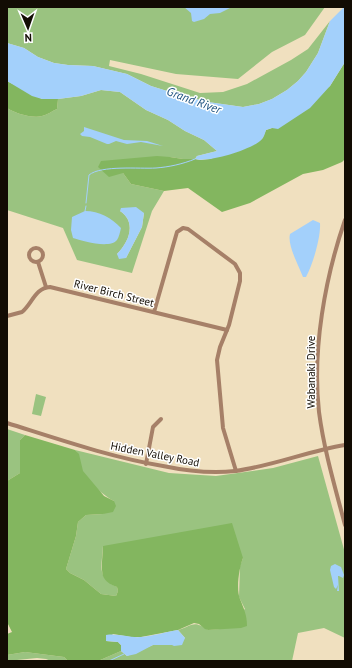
<svg xmlns="http://www.w3.org/2000/svg" width="352" height="668" font-family="'PT Sans',sans-serif">
  <style>
    .green { fill: #9ac380; fill-rule: evenodd }
    .forest { fill: #83b65f }
    .water { fill: #a3d0fb }
    .lines { fill: none; stroke-linecap: round; stroke-linejoin: round }
    .stream { stroke: #a3d0fb; stroke-width: 1 }
    .minor { stroke: #a68068; stroke-width: 4 }
    .labels { text-anchor: middle; dominant-baseline: central; stroke-width: 3; stroke-linejoin: round; paint-order: stroke }
    .street-label { font-size: 11px; fill: #120c03; stroke: #fff }
    .water-label { font-size: 12px; font-style: italic; fill: #194f7e; stroke: #fff }
  </style>
  <rect width="100%" height="100%" fill="#f0e0bf"/>
  <g class="green">
    <polygon points="7,7 325,7 305,35 272,52 238,79 176,74 110,60 109,66 141,74 200,93 223,92 247,84 291,60 308,49 330,21 318,53 306,72 298,81 287,90 272,99 259,104 243,107 208,102 180,95 151,86 127,74 93,66 68,65 54,63 38,57 24,48 7,43"/>
    <path d="M101,90L120,92L146,110L168,120L185,131L204,140L217,151L197,156L195,159H183L170,157L123,173L131,184L164,191L152,211L132,273L77,260L63,228L7,210V108C14,113 33,119 42,116C47,115 52,111 57,109L58,99L81,96ZM120,211L144,213L142,227L126,258L117,254C129,242 137,222 120,211Z"/>
    <polygon points="36,394 46,397 41,416 32,414"/>
    <polygon points="7,429 25,435 20,440 20,473 7,481"/>
    <path d="M75,450L169,473L216,476L273,468L318,456L345,553V638L324,628L298,633L292,661H98L121,651L127,656L153,645H173L185,638L178,630C194,625 193,620 208,630L220,629L245,609L239,597L240,566L243,558L103,546C102,567 96,577 117,587L118,591L116,596L101,594L84,580L70,573L66,569L76,536L78,522L86,515L103,514L114,501C104,496 87,481 82,471C79,464 81,456 75,450Z"/>
    <polygon points="25,652 64,657 68,661 51,661 46,659 37,658 7,661 7,655"/>
  </g>
  <g class="forest">
    <polygon points="345,62 345,159 342,162 323,170 303,174 250,203 222,212 188,188 164,191 131,184 123,173 109,177 98,167 101,161 157,156 170,157 183,159 195,159 200,160 210,159 262,139 266,130 272,128 330,86"/>
    <path d="M7,81L42,99H58L57,109C52,111 47,115 42,116C33,119 14,113 7,108Z"/>
    <path d="M25,435L75,450L79,454L83,471L104,496L114,501L116,506L113,512L103,514L86,515L78,522L76,536L66,569L70,573L84,580L101,594L116,596L118,591L117,587C112,585 107,583 104,578C100,572 103,554 103,546L232,523L243,558C239,568 236,589 240,599C244,609 247,615 247,626L241,628L208,630L205,629L199,624L194,623L178,630L141,637H131L113,634L106,641L118,642L121,645V651L98,661H68L64,657L25,652L7,655V634L12,632L7,622V481L20,473V440Z"/>
  </g>
  <g class="water">
    <polygon points="184,7 232,7 220,13 210,14 204,19 194,22 192,21 191,13"/>
    <path d="M344,7H345V62L330,86L310,108L278,129L272,128L266,130C265,133 264,137 262,139C254,149 208,163 195,159L197,156L217,151L204,140L185,131L168,120L146,110L120,92L101,90L81,96L58,99H42L32,96L7,81V43L24,48L38,57L54,63L68,65L93,66L127,74L151,86L180,95L208,102L243,107L259,104L272,99L287,90L298,81L306,72L318,53L330,21Z"/>
    <polygon points="84,127 124,140 147,141 163,146 141,142 127,144 116,141 109,144 107,144 90,137 82,136 80,134 84,131"/>
    <path d="M136,207L144,213L142,227L126,258L119,259L117,254C129,242 137,222 120,211L121,208Z"/>
    <path d="M85,211C99,211 112,218 121,228C120,232 119,237 117,240C110,249 82,241 73,238L71,230L72,217Z"/>
    <path d="M313,220L320,223C321,237 313,264 306,277H303C299,266 287,245 290,234Z"/>
    <polygon points="335,564 341,567 344,575 343,578 339,576 338,576 339,591 337,591 338,585 336,589 334,587 330,570 331,566"/>
    <path d="M178,630L185,638L182,645L174,646L172,645H153L136,654L127,656L121,651V645L118,642L106,641V635C118,633 129,638 141,637C153,636 166,632 178,630Z"/>
  </g>
  <g class="lines">
    <g class="stream">
      <path d="M86,203L89,175C101,165 140,169 156,168C169,167 183,164 195,159"/>
      <polyline points="85,211 86,206"/>
      <polyline points="109,661 124,654"/>
    </g>
    <g class="minor">
      <path d="M345,220C325,278 312,350 319,412C324,450 335,487 345,525"/>
      <circle cx="36" cy="255" r="7"/>
      <polyline points="38,262 46,287"/>
      <polyline points="154,312 177,232 183,228 188,229 235,264 240,273 240,281 229,325 220,347 217,360 223,428 236,471"/>
      <path d="M7,316L22,312C32,304 35,288 50,287L227,330"/>
      <path d="M7,423C58,439 110,457 163,466C187,471 210,474 235,471C273,466 308,451 345,445"/>
      <polyline points="146,464 153,427 161,419"/>
    </g>
  </g>
  <g class="labels">
    <g class="street-label">
      <text transform="translate(114 293) rotate(14)">River Birch Street</text>
      <text transform="translate(311 372) rotate(-90)">Wabanaki Drive</text>
      <text transform="translate(155 454) rotate(11)">Hidden Valley Road</text>
    </g>
    <g class="water-label">
      <text transform="translate(194 100) rotate(20)">Grand River</text>
    </g>
  </g>
  <rect width="352" height="668" fill="none" stroke="#120c03" stroke-width="16"/>
  <g transform="translate(28 28) rotate(178)" stroke="#ffffff" stroke-width="3" paint-order="stroke">
  <path d="M0-3L7 15L0 10L-7 15Z" fill="#120c03"/>
  <text y="-6" font-size="11" font-weight="bold" text-anchor="middle" fill="#120c03">N</text>
  </g>
</svg>
